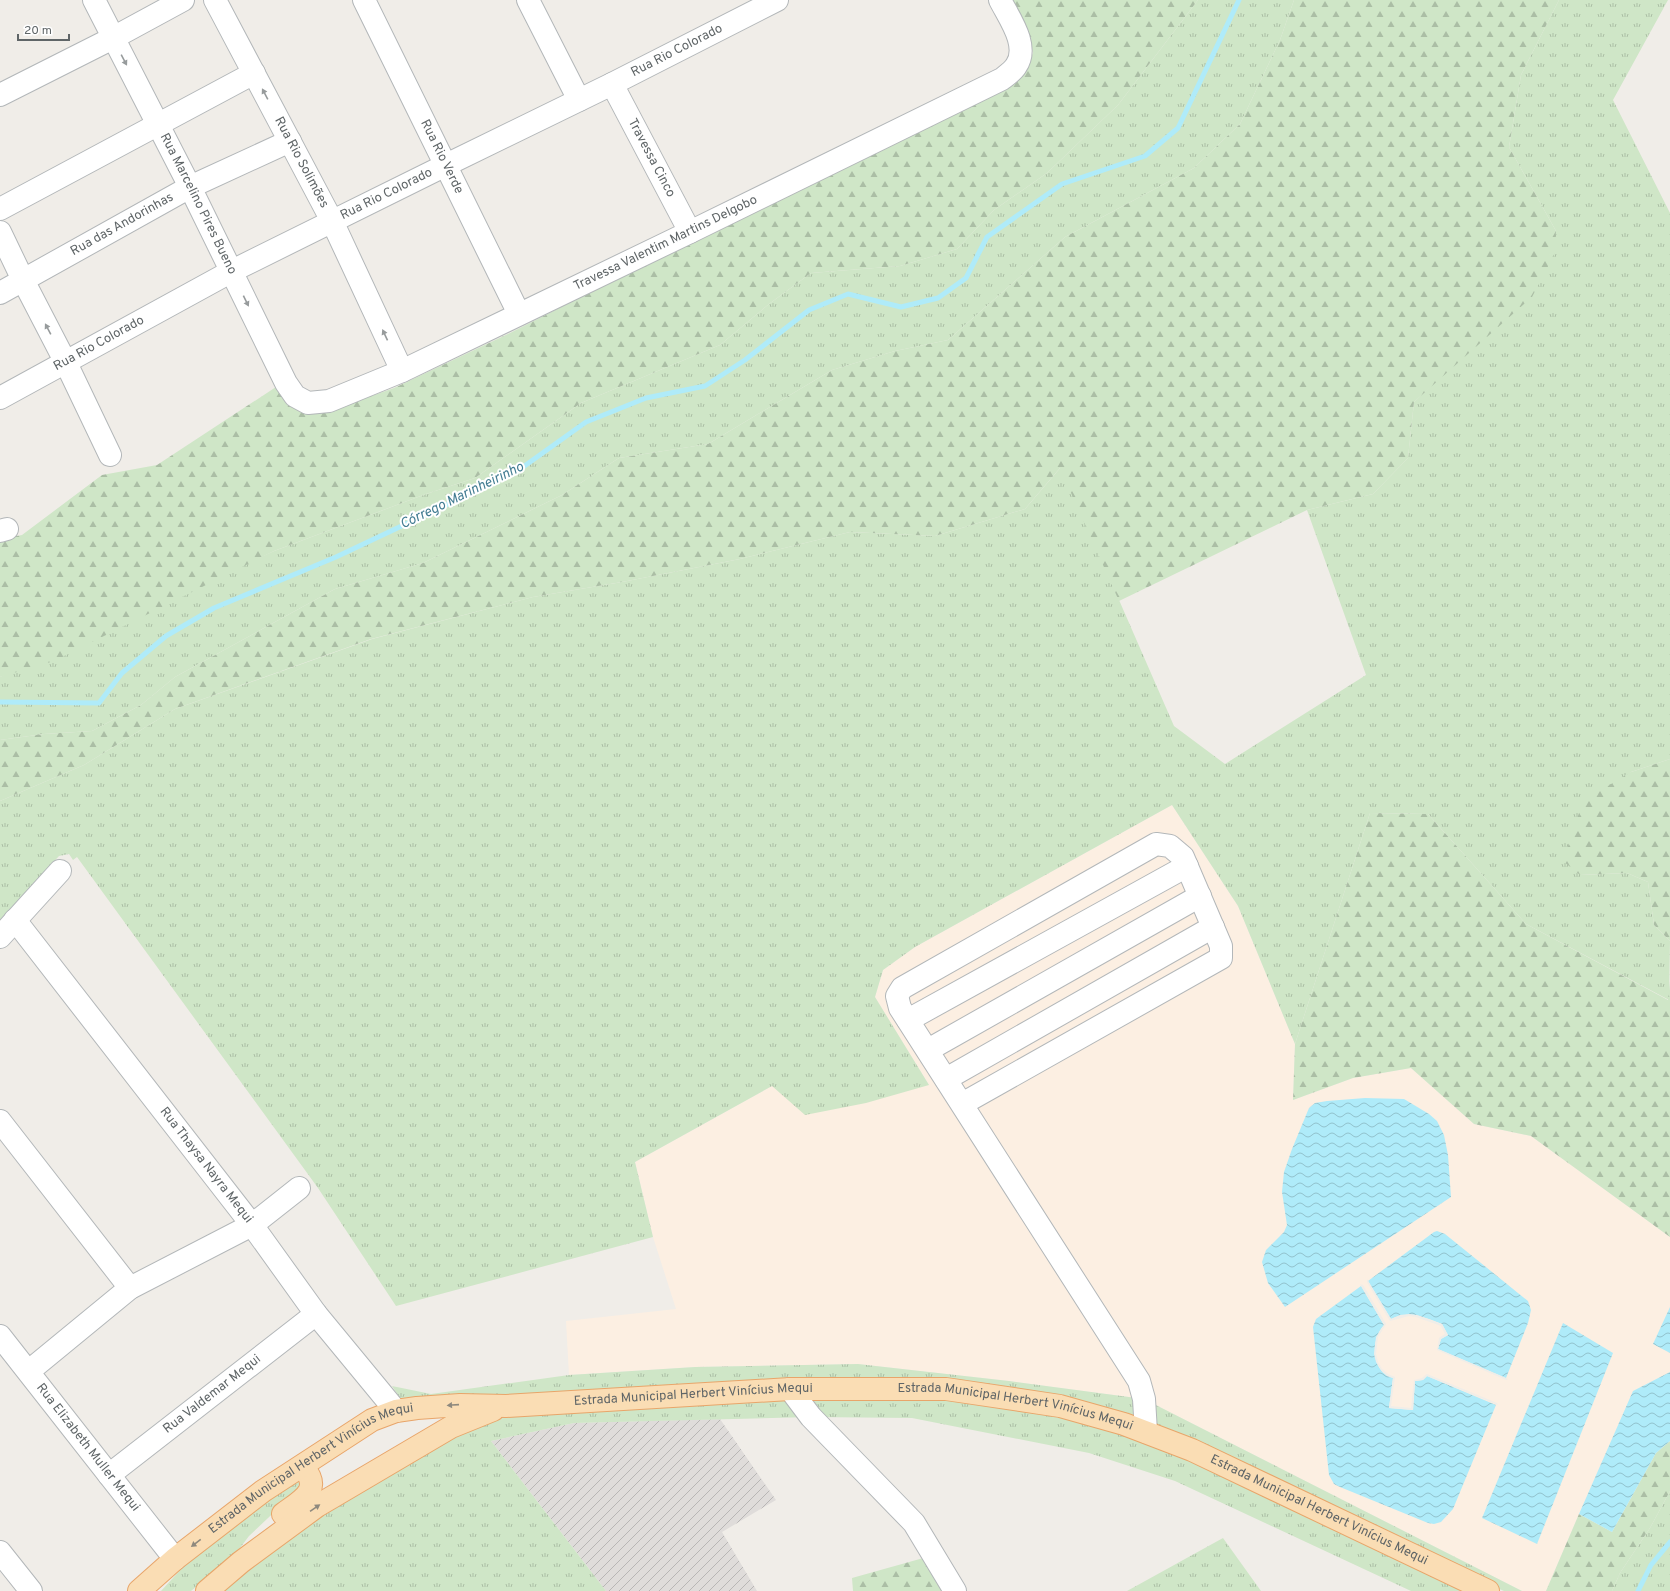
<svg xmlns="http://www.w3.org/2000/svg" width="1670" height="1591" font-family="Overpass,sans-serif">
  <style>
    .commercial { fill: #fcefe2 }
    .industrial { fill: url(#industrial-furrows) }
    .grass { fill: url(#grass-tufts) }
    .forest { fill: url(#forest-firs) }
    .water { fill: url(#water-waves) }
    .pier { fill: #f0ede8 }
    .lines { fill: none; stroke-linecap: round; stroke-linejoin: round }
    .stream { stroke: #afebf9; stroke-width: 5 }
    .minor-casing { stroke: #b3b7b9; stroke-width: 24 }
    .major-casing { stroke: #e8a56a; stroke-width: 24 }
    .minor { stroke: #fff; stroke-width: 22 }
    .major { stroke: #faddb4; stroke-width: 22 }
    .oneway { fill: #979b9c }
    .oneway2 { fill: #8e897e }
    .labels { text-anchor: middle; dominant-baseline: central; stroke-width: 4; stroke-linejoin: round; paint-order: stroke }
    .street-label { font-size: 13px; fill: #5f6567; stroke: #fff }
    .water-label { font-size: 14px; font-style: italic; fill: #427c92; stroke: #fff }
  </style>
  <defs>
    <pattern id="industrial-furrows" width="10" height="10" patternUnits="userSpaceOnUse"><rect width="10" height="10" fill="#dfdcda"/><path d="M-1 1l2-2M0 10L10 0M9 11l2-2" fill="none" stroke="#b8b6b5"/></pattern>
    <pattern id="grass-tufts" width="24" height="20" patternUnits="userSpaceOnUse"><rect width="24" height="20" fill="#cfe6c7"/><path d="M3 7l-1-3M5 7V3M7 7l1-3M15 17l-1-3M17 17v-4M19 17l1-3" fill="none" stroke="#abbea5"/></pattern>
    <pattern id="forest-firs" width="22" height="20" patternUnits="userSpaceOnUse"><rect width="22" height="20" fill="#cfe6c7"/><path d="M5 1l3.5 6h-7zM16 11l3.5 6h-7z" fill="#abbea5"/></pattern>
    <pattern id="water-waves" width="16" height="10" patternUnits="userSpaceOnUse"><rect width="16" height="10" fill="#afebf9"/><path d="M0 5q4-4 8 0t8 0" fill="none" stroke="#92c2cd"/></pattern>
  </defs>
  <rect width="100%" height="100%" fill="#f0ede8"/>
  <polygon class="commercial" points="1172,805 1238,906 1295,1044 1293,1100 1353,1078 1411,1068 1474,1124 1531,1136 1670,1237 1670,1441 1656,1453 1612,1532 1579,1514 1546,1591 1522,1591 1144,1399 1009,1381 858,1364 695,1367 569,1375 566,1321 676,1309 653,1237 635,1162 772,1086 929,1085 875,997 883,970 915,947"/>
  <polygon class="industrial" points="720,1419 776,1500 722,1532 757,1591 606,1591 491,1441 574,1423"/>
  <g class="grass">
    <polygon points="1198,0 1294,0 1280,40 1240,124 1194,168 1065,237 948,340 895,351 832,370 708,444 619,458 562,495 423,563 335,589 175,677 141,705 92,731 44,734 0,740 0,677 274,551 426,494 475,478 581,403 720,345 769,304 811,273 900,266 957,249 994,210 1047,173 1118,105"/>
    <polygon points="1559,0 1668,0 1613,100 1670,213 1670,759 1631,772 1580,875 1627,873 1648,882 1654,925 1670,941 1669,1000 1526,924 1428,814 1370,813 1295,1044 1238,906 1172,805 915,947 883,970 875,997 929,1085 866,1103 805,1115 772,1086 635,1162 653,1237 396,1306 318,1188 77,857 73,860 69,854 59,856 0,920 0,801 84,765 175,709 372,639 533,597 622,582 740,559 850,532 935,536 1025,509 1061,467 1174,726 1225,764 1366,675 1307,510 1373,494 1408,458 1414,402 1461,358 1556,231 1509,147 1521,75"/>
    <polygon points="858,1364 1009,1381 1144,1399 1522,1591 1504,1591 1466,1575 1195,1444 1012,1391 402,1401 392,1386 431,1394 569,1375 695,1367"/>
    <polygon points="795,1395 946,1395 1010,1404 1146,1438 1474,1591 1411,1591 1175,1481 1089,1453 912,1418 811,1417 574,1423 491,1441 606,1591 213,1591 320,1508 488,1416"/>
    <polygon points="294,1477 304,1484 249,1536 234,1556 191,1591 161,1591 184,1566"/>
    <polygon points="1670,1491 1670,1591 1612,1591 1620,1573 1650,1528"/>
    <polygon points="1223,1538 1261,1591 1127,1591"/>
  </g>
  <g class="forest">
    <polygon points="1012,0 1198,0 1118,105 1047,173 994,210 957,249 900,266 811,273 769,304 720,345 581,403 475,478 426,494 274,551 54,661 0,677 0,539 22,535 102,475 157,465 279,385 332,410 394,388 512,332 1023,73 1033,53 1028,30"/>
    <polygon points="1294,0 1559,0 1521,75 1509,147 1556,231 1554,255 1532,297 1414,402 1408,458 1373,494 1307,510 1119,601 1060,468 1025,509 935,536 850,532 740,559 622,582 533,597 371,639 175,709 84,765 0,801 0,740 44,734 92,731 141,705 175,677 335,589 423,563 562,495 619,458 708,444 832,370 895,351 948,340 1065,237 1194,168 1240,124 1280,40"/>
    <polygon points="1670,759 1670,941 1654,925 1648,882 1627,873 1580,875 1563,861 1583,801 1631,772"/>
    <polygon points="1370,813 1428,814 1526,924 1668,1000 1670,981 1670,1237 1531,1136 1474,1124 1411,1068 1353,1078 1293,1100 1295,1044"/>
    <polygon points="1670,1441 1670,1491 1650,1528 1620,1573 1612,1591 1546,1591 1579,1514 1612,1532 1656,1453"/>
    <polygon points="934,1555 955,1591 853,1591 852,1578"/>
  </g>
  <g class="water">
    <polygon points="1365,1098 1404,1099 1429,1114 1437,1121 1444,1135 1448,1155 1451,1197 1285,1307 1268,1283 1262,1262 1266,1250 1284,1232 1287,1225 1282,1192 1284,1172 1292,1149 1309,1108 1315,1103 1327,1101"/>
    <path d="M1437,1231L1445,1234L1528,1301L1531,1310L1528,1323L1506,1378L1438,1349L1441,1339L1448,1335L1442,1324C1423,1317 1411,1310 1391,1319L1368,1281L1434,1232Z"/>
    <path d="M1361,1286L1384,1325C1370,1340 1371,1372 1393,1378L1389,1408L1413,1410L1415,1381L1423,1380L1427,1376L1496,1405L1453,1509L1441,1522L1434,1524L1428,1523L1340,1487L1334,1484L1329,1475L1313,1327L1316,1319Z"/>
    <polygon points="1670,1307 1670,1353 1653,1344"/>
    <polygon points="1563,1323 1613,1353 1537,1544 1482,1518"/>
    <polygon points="1670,1372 1670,1441 1656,1453 1612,1532 1579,1514 1633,1391"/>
  </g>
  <g class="pier">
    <polygon points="1367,1279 1391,1319 1400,1315 1409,1314 1417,1315 1442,1324 1448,1335 1441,1339 1438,1349 1508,1379 1506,1380 1437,1350 1439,1338 1445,1334 1441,1326 1416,1317 1409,1316 1390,1321 1367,1282"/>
    <polygon points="1360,1284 1363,1285 1386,1324 1378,1337 1376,1354 1378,1362 1382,1369 1388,1374 1395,1377 1391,1406 1411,1408 1414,1380 1422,1378 1427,1374 1497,1403 1498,1405 1427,1376 1423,1380 1415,1381 1413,1410 1389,1408 1393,1378 1387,1376 1381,1370 1376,1362 1374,1354 1376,1337 1384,1325"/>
  </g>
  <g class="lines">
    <g class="stream">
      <polyline points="0,702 99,703 122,673 166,636 214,608 336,557 516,472 586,422 646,398 705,386 745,360 809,310 848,294 901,307 938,298 966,278 987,237 1062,184 1145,156 1178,128 1239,0"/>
      <polyline points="1638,1591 1651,1565 1670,1542"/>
    </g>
    <g class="minor-casing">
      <g id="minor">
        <path id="s1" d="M94,0L190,187L286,383L295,396L308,403L329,401L402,371L690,232L1002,79C1007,75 1013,71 1016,66C1030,46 1009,18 1000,0"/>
        <path id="s2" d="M215,0L332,221L402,371"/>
        <path id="s3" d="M364,0L519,314"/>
        <polyline points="528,0 579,100"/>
        <path id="s4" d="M612,84L690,232"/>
        <polyline points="0,95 113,38 183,0"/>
        <polyline points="0,209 254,73"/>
        <polyline points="0,232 23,280 66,363 110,455"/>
        <path id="s5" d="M0,293L190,187L290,141"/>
        <path id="s6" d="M0,398L232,271L446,165L612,84L777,0"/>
        <polyline points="0,531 7,529"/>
        <path id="s7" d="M15,920L252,1225L316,1314L396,1411"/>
        <polyline points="0,937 60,871"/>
        <polyline points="908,1020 1187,866"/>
        <polyline points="928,1050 1200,896"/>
        <polyline points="946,1079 1213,927"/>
        <polyline points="962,1104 1221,958 1221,946 1183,857 1170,846 1156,844 902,988 897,996 900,1008 1139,1381 1144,1399 1146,1432"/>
        <polyline points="0,1121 130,1288"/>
        <path id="s8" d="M0,1336L175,1559"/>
        <polyline points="29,1371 130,1288 252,1225 299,1188"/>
        <polyline points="790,1389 811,1417 914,1523 955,1591"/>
        <path id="s9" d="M109,1475L316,1314"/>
        <polyline points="0,1552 31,1591"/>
      </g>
    </g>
    <g class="major-casing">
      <g id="major">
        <path d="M283,1514C302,1500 323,1490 303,1467"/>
        <path id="s10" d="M139,1591L175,1559L263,1491L372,1420L396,1411L417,1408L460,1405L506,1406L790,1389H946L1060,1406L1124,1424L1192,1450L1488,1591"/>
        <polyline points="207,1591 241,1562 317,1506 451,1427 493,1410"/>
      </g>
    </g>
    <use href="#minor" class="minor"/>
    <use href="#major" class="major"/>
  </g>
  <defs><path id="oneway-solid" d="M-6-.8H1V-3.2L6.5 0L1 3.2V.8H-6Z"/></defs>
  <g class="oneway">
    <use href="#oneway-solid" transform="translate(124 60) rotate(62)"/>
    <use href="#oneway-solid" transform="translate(265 94) rotate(-118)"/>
    <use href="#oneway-solid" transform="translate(246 301) rotate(64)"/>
    <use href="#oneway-solid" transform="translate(48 329) rotate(-118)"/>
    <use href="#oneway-solid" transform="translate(385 335) rotate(-115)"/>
  </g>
  <g class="oneway2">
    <use href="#oneway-solid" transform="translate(453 1405) rotate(176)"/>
    <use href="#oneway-solid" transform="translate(315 1508) rotate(-34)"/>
    <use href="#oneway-solid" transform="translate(196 1543) rotate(142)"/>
  </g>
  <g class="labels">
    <g class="street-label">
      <text stroke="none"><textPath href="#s6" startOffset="761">Rua Rio Colorado</textPath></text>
      <text stroke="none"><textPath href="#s3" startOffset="175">Rua Rio Verde</textPath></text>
      <text stroke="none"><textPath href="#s4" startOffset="84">Travessa Cinco</textPath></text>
      <text stroke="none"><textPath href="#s2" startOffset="184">Rua Rio Solimões</textPath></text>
      <text stroke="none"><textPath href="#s6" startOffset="437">Rua Rio Colorado</textPath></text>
      <text stroke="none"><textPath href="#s1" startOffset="229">Rua Marcelino Pires Bueno</textPath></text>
      <text stroke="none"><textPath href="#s5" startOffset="140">Rua das Andorinhas</textPath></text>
      <text stroke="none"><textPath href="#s1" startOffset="852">Travessa Valentim Martins Delgobo</textPath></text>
      <text stroke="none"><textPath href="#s6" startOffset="113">Rua Rio Colorado</textPath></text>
      <text stroke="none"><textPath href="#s7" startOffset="311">Rua Thaysa Nayra Mequi</textPath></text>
      <text stroke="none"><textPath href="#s9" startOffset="131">Rua Valdemar Mequi</textPath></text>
      <text stroke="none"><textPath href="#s10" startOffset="613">Estrada Municipal Herbert Vinícius Mequi</textPath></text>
      <text stroke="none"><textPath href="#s10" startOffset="937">Estrada Municipal Herbert Vinícius Mequi</textPath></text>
      <text stroke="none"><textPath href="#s8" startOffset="142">Rua Elizabeth Muller Mequi</textPath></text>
      <text stroke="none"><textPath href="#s10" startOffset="213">Estrada Municipal Herbert Vinícius Mequi</textPath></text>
      <text stroke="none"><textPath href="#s10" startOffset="1261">Estrada Municipal Herbert Vinícius Mequi</textPath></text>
    </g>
    <g class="water-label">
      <text transform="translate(462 496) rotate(-26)">Córrego Marinheirinho</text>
    </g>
  </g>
  <path d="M18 34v6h51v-6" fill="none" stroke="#5f6567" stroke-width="2"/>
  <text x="24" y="34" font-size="12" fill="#5f6567" stroke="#ffffff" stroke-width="3" paint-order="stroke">20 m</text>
</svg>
